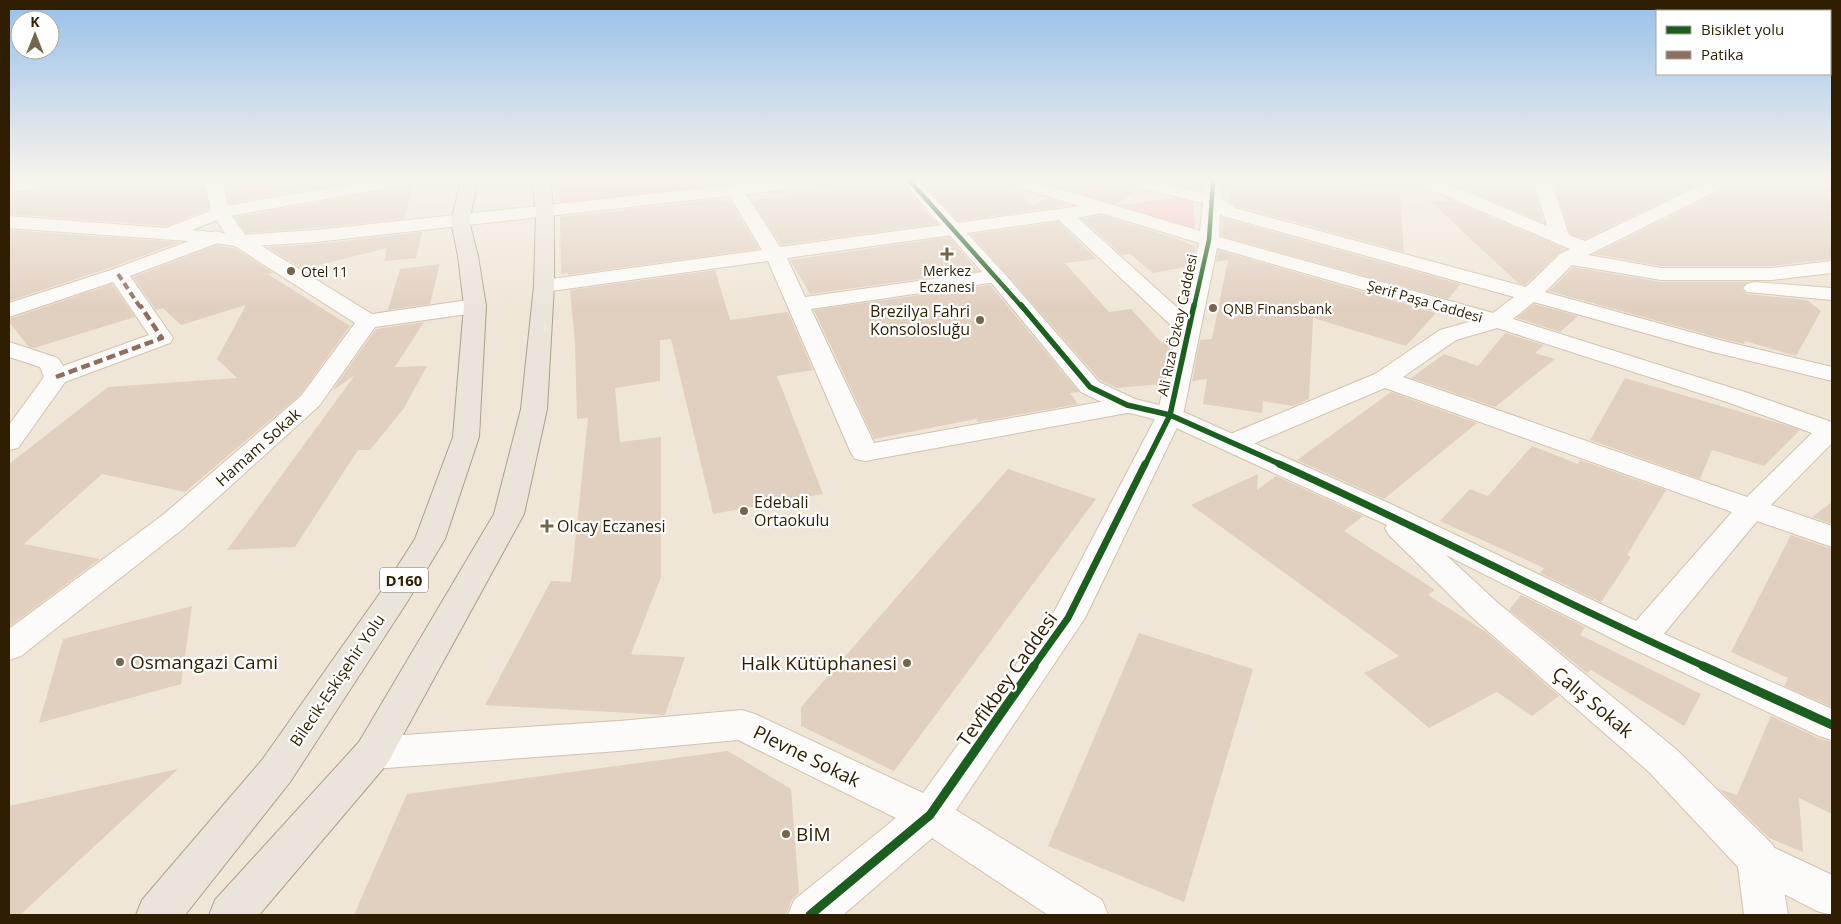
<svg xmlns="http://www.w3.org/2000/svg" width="1841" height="924" font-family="'Open Sans',sans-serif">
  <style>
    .green { fill: #f4c1bc }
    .building { fill: #e1cfc0 }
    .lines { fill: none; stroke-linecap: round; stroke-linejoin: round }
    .street-casing { stroke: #d0c3ae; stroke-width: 2 }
    .secondary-casing { stroke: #d0c3ae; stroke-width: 2 }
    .primary-casing { stroke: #aea088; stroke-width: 2 }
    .street { fill: #fdfbf9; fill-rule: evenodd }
    .secondary { fill: #fdfbf9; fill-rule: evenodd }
    .primary { fill: #ebe4da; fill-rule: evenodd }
    .quiet-far1 { stroke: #8d6e63; stroke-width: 4; stroke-dasharray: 7 4; stroke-linecap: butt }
    .quiet { stroke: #8d6e63; stroke-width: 4.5; stroke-dasharray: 9 4.5; stroke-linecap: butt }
    .cycleway-far3-casing { stroke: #fff; stroke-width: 6 }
    .cycleway-far2-casing { stroke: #fff; stroke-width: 8 }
    .cycleway-far1-casing { stroke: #fff; stroke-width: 10 }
    .cycleway-casing { stroke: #fff; stroke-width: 12 }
    .cycleway-far3 { stroke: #1b5e20; stroke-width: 4.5 }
    .cycleway-far2 { stroke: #1b5e20; stroke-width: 5.5 }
    .cycleway-far1 { stroke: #1b5e20; stroke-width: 7 }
    .cycleway { stroke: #1b5e20; stroke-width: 9 }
    .poi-dot { fill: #73644c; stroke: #fff; stroke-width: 2 }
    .labels { text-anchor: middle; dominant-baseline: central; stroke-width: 4.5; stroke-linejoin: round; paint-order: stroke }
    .far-poi-label { font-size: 14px; fill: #2f1e01; stroke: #fff; text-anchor: start }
    .far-street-label { font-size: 14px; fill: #2f1e01; stroke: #fff }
    .shield { fill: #fff; stroke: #6d624d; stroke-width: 1 }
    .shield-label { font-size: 15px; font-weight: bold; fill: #2f1e01 }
    .poi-label { font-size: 16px; fill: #2f1e01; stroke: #fff; text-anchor: start }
    .street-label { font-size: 16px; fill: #2f1e01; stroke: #fff }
    .near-poi-label { font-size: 19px; fill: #2f1e01; stroke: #fff; text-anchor: start }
    .near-street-label { font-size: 19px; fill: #2f1e01; stroke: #fff }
  </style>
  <rect width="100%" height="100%" fill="#f0e6d8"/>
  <g class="green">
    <polygon points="559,181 787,181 560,208"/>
    <polygon points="1193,196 1195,231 1121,205"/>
  </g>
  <g class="building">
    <polygon points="62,181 203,181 209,209 166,226 9,214 9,195 58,187"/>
    <polygon points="225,181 358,181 229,203"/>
    <polygon points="409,181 415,181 404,219 316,228 246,233 235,217 405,187"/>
    <polygon points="953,181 971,181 1023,196 1033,206 1047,198 1071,205 958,221 925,185"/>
    <polygon points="1079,181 1095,181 1135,192 1115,204 1065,189"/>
    <polygon points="1234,181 1272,181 1400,196 1404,252 1236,206 1228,201"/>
    <polygon points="1446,181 1532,181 1544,223"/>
    <polygon points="1553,181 1704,181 1585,239 1570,234"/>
    <polygon points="1733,181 1832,181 1832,259 1772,266 1661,266 1594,254 1730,187"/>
    <polygon points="879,186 883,191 905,188 937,224 781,245 752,200"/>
    <polygon points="720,199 722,203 731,202 759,249 568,275 568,273 561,274 560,217"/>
    <polygon points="1429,200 1457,203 1566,249 1559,253 1525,285 1518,283"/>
    <polygon points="1101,215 1175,238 1196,247 1191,266 1153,273 1130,254 1122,255 1082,219"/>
    <polygon points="1223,218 1461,284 1448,299 1221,236"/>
    <polygon points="1058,222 1097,259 1065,263 1109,312 1131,309 1162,343 1172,342 1162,384 1117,388 1100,380 971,234"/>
    <polygon points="9,230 180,242 110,268 9,301"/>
    <polygon points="422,232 416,258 384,261 387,248 303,269 267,247 316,244"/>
    <polygon points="949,237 978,271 810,294 790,260"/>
    <polygon points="217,245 234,248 274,273 268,274 350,326 300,395 185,492 102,474 24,544 100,559 9,627 9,464 108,387 237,378 217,359 246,305 181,325 163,308 156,310 133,277"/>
    <polygon points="1218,250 1436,313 1406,346 1313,318 1309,399 1293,406 1263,401 1262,413 1203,404 1207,379 1192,381 1200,340 1212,339 1228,260 1216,262"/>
    <polygon points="440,264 430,304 388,310 400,269"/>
    <polygon points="1573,267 1661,282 1748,282 1741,288 1747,294 1807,300 1821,311 1796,356 1745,341 1744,344 1723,339 1549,291"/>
    <polygon points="715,270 730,320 788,312 813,370 777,376 823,494 713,514 671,339 660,340 660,381 615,388 620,442 661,437 661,577 631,654 685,657 665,715 485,705 551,581 571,582 588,418 577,419 575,343 570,290"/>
    <polygon points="112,284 135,317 34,348 29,347 9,322 9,319"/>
    <polygon points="990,285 1079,392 1070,393 1078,404 978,422 976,419 874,439 814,310"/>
    <polygon points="1534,304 1578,316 1560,332 1517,318"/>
    <polygon points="424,322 395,367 427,366 404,408 370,450 358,450 295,547 227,550 355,375 332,391 376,329"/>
    <polygon points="1505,333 1544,345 1535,353 1555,359 1495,407 1411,378 1444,354 1478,366"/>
    <polygon points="1625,378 1782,424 1800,430 1764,466 1712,450 1700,479 1590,440"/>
    <polygon points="1391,392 1477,423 1384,499 1297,460"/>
    <polygon points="1532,446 1578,464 1580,460 1666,490 1627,555 1631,557 1601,602 1540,573 1544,568 1440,521 1470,489 1488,496"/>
    <polygon points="1008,469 1096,499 894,771 801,726 801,707"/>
    <polygon points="1258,474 1257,490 1276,476 1363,516 1344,531 1435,590 1428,595 1486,632 1559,696 1532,716 1497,692 1429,728 1364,673 1399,656 1191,505"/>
    <polygon points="1832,502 1832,524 1812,517"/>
    <polygon points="1791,535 1832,549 1832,707 1784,686 1788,678 1731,652"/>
    <polygon points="1521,595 1585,627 1580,635 1701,694 1684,726 1591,670 1587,673 1509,610"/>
    <polygon points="192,606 181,684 39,723 63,639"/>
    <polygon points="1139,633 1253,669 1184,902 1048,846"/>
    <polygon points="1771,716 1818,738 1832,742 1832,814 1799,798 1803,852 1769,838 1719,789 1737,795"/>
    <polygon points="728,751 791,789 799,893 792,899 786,915 354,915 407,794"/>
    <polygon points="178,769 20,915 9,915 9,806"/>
  </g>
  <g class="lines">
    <g class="street-casing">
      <g id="street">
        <polygon points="20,181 60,181 58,185 52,186 9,193 9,183"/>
        <polygon points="205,181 223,181 229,212 247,237 372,314 475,299 483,301 486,306 483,311 475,313 375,327 319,406 184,528 21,656 9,660 9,629 164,514 301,396 355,323 233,245 211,212"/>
        <path d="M1007,181H1033L1200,231L1203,203L1129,185L1127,181H1156L1203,193L1204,181H1222L1221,198L1235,208L1526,287L1560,254L1570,249L1420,185L1418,181H1441L1547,226L1534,181H1551L1569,235L1585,241L1709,181H1731L1729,185L1588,255L1661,268H1772L1832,261V273L1772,280H1661L1572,265L1545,292L1723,341L1832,367V381L1709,351L1534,302L1513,319L1745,392L1832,422V443L1771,505L1832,526V547L1757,521L1653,647L1641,650L1629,647L1624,638L1629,629L1732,512L1385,388L1241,449L1232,451L1223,449L1219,443L1223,437L1375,374L1440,330L1472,321L1217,248L1183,415L1085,618L956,810L1102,900L1108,915H1048L932,838L843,915H788L794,900L896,818L738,740L619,751L373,769L359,764L354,753L359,742L373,737L619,721L742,710L755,714L923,793L1054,612L1157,415L1177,331L1059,220L787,258L805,297L996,270L1003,272L1006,276L1003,280L996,282L811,309L874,443L1127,397L1136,400L1140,405L1136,410L1127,413L865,461L855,459L851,453L768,261L544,292L537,290L534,286L537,282L544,280L762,250L726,190L729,186L735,185L741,186L780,247L1080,206L1009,185ZM1101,213L1199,243L1182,312L1078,218ZM1220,214L1223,216L1514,297L1493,313L1219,237ZM1497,328L1727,402L1812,433L1747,497L1403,377L1456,340Z"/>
        <polygon points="216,231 223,233 226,237 223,241 130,276 173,338 170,343 65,382 18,448 9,450 9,425 44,377 40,367 9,357 9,342 58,358 63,366 149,335 113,282 9,317 9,303 111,270"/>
        <polygon points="1754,282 1832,288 1832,300 1747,292 1743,288 1747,284"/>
        <polygon points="1758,840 1832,875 1832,915 1817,911 1743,873 1737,859 1743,845"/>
      </g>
    </g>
    <g class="secondary-casing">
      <g id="secondary">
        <polygon points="369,181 407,181 405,185 399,186 224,217 192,230 240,235 316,230 769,181 825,181 823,185 817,186 316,242 240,247 216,243 9,228 9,216 166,228 220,207"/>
        <polygon points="902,181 919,181 1003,272 1099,382 1135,399 1179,410 1393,505 1653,629 1832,709 1832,740 1819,736 1629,647 1446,555 1498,603 1677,750 1773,845 1779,859 1788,915 1744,915 1738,867 1649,772 1474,619 1389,535 1385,528 1387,525 1161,421 1118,410 1081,392 989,280"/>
      </g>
    </g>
    <g class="primary-casing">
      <g id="primary">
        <polygon points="461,181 478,181 469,221 478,256 486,306 479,437 445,539 407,602 290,782 185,915 136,915 142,900 262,760 385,586 415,539 453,437 464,306 458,256 451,221"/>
        <polygon points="532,181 550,181 554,212 554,286 547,409 524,514 387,764 259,915 209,915 215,900 359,742 494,514 521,409 534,286 536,212"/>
      </g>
    </g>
    <use href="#street" class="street"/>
    <use href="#secondary" class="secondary"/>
    <use href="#primary" class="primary"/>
    <polyline class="quiet-far1" points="118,274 140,307"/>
    <polyline class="quiet" points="56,377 162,338 140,305"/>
    <g class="cycleway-far3-casing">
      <g id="cycleway-far3">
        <polyline points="910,181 1022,307"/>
        <polyline points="1194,307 1209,240 1213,181"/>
      </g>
    </g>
    <g class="cycleway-far2-casing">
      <g id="cycleway-far2">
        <polyline points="1021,305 1090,387 1127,405 1170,415 1282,465"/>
        <polyline points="1145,465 1170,415 1194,305"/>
      </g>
    </g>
    <g class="cycleway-far1-casing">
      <g id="cycleway-far1">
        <path d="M1279,464C1423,529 1562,602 1706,667"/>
        <polyline points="1033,667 1068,618 1145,464"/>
      </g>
    </g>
    <g class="cycleway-casing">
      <g id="cycleway">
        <polyline points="1703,666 1832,725"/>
        <polyline points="810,915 930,815 1034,666"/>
      </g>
    </g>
    <use href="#cycleway-far3" class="cycleway-far3"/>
    <use href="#cycleway-far2" class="cycleway-far2"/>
    <use href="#cycleway-far1" class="cycleway-far1"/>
    <use href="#cycleway" class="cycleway"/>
  </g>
  <linearGradient id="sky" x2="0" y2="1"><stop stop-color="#98c0ea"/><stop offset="0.58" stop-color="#f8f4ed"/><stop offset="1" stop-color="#f8f4ed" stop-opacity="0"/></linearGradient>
  <rect width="1841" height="310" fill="url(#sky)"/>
  <g class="poi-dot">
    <path d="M944.5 246.5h5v5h5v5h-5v5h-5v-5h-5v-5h5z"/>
    <circle cx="291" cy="271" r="5"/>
    <circle cx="1213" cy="308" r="5"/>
    <circle cx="980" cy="320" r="5"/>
    <circle cx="744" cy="511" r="5"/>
    <path d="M544.5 518.5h5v5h5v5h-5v5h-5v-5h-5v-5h5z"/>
    <circle cx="120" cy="662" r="5"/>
    <circle cx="907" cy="663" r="5"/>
    <circle cx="786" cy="834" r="5"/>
  </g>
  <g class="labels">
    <g class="far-poi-label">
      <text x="947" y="270" text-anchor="middle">Merkez<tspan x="947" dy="16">Eczanesi</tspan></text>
      <text x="301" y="271">Otel 11</text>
      <text x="1223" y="308">QNB Finansbank</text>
    </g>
    <g class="far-street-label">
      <text transform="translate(1425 301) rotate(16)">Şerif Paşa Caddesi</text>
      <text transform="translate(1177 325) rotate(-78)">Ali Rıza Özkay Caddesi</text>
    </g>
    <rect class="shield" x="380" y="567.5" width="48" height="25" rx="4"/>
    <g class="shield-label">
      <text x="404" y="580">D160</text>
    </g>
    <g class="poi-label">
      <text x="970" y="311" text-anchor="end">Brezilya Fahri<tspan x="970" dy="18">Konsolosluğu</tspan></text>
      <text x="754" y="502">Edebali<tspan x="754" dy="18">Ortaokulu</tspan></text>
      <text x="557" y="526">Olcay Eczanesi</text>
    </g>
    <g class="street-label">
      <text transform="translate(258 447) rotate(-42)">Hamam Sokak</text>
      <text transform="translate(337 680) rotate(-56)">Bilecik-Eskişehir Yolu</text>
    </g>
    <g class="near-poi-label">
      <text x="130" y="662">Osmangazi Cami</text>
      <text x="897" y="663" text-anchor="end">Halk Kütüphanesi</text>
      <text x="796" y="834">BİM</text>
    </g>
    <g class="near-street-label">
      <text transform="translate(1007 679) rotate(-55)">Tevfikbey Caddesi</text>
      <text transform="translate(1593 702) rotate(40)">Çalış Sokak</text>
      <text transform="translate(807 756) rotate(26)">Plevne Sokak</text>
    </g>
  </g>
  <rect width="1841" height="924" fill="none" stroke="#2f1e01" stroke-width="20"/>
  <rect x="1656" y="10" width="175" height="65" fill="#ffffff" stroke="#aca599"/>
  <rect x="1666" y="26" width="25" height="8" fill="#1b5e20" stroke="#aca599"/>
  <text x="1701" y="35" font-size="15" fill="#2f1e01">Bisiklet yolu</text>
  <rect x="1666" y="51" width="25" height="8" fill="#8d6e63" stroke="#aca599"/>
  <text x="1701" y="60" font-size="15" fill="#2f1e01">Patika</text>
  <g transform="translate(35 35)"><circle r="24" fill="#ffffff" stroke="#aca599"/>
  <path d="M0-4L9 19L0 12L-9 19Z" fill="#73644c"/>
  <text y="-8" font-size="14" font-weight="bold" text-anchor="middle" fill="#2f1e01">K</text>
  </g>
</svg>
